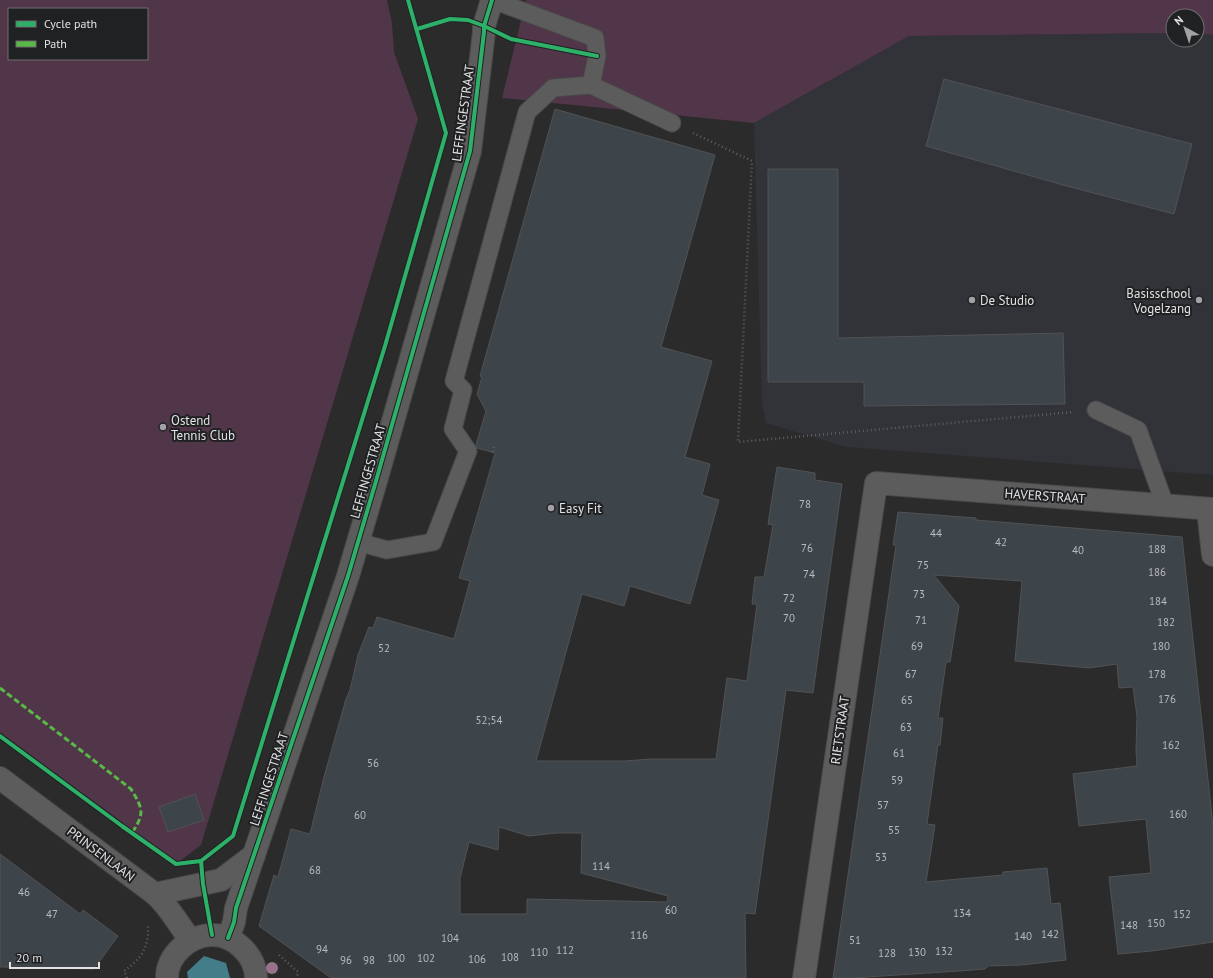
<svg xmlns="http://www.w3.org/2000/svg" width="1213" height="978" font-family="'PT Sans',sans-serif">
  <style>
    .built { fill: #323339 }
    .green { fill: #513548; fill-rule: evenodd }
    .water { fill: #427d89 }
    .building { fill: #3d444a; stroke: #525253; fill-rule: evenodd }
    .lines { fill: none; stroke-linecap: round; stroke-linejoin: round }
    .service-casing { stroke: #49494a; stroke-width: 19 }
    .minor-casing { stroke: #49494a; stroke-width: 24 }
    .path { stroke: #5f5f60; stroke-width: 2.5; stroke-dasharray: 1 3; stroke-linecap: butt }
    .service { stroke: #5c5c5d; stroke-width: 17 }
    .minor { stroke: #5c5c5d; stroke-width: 22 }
    .quiet { stroke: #58b947; stroke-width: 3; stroke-dasharray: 6 3; stroke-linecap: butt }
    .cycleway-casing { stroke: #202123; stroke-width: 6 }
    .cycleway { stroke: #2db169; stroke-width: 4 }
    .tree { fill: #98728b }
    .poi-dot { fill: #a2a2a4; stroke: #202123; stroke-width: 1.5 }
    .labels { text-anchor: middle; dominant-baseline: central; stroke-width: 4; stroke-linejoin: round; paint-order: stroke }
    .number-label { font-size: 11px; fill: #b9babe }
    .street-label { font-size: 13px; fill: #e2e2e4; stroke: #202123 }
    .poi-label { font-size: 13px; fill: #e2e2e4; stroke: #202123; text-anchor: start }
  </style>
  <rect width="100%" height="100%" fill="#2b2b2c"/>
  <polygon class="built" points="1173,33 1173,40 1197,40 1197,33 1213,35 1213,475 847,447 766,423 762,404 754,123 909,36"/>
  <g class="green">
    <path d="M0,0H387L392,23L394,52L418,119L201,845L176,864L0,735ZM9,9H147V59H9Z"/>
    <polygon points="526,0 1213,0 1213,35 1197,33 1197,16 1173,16 1173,33 909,36 754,123 502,98"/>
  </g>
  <polygon class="water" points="204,956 226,963 230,978 188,978 187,972"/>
  <g class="building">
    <polygon points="944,79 1192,144 1174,214 1063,185 926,146"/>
    <path d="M555,109L715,155L661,347L712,361L685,457L710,464L702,495L719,500L690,604L630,586L624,606L582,594L536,761H624L651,759H716L727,678L747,681L757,604H752L755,577H764L773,525L768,524L777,467L815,473V480L842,484L813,693L786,690L755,914L745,913L746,978H331L259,926L274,875L278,877L291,829L310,834L324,777L346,699L350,690L358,655L369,627L373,628L377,617L454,639L470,581L459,578L495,453L477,448L476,445L486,411L477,394L482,377L480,376ZM499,827L529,836L556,833H582L581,873L668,896L667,902L527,899V914H460V878L469,842L498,850Z"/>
    <polygon points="768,169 838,169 838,338 1063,333 1065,404 864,406 864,382 768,382"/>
    <polygon points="898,512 976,518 976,520 1182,537 1213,826 1213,942 1152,951 1118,954 1109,877 1151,873 1146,819 1079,826 1073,774 1137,766 1136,751 1137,716 1133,687 1119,688 1117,664 1089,668 1015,661 1022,581 934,575 959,606 950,662 946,662 938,718 943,718 940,745 938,745 927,824 935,825 926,882 1003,875 1003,872 1047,868 1051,904 1060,903 1066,960 1021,965 988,966 985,969 959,971 852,978 833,978 896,545 893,545"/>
    <polygon points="195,794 204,820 168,832 159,807"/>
    <polygon points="0,854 80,914 83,910 118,936 94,969 0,967"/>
  </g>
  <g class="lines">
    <g class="service-casing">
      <g id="service">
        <polyline points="591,85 672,123"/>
        <polyline points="1096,410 1138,430 1165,505"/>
        <polyline points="358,542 387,550 433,542 468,451 453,429 463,390 454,381 527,112 553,88 591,85 597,56 595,38 493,0"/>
      </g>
    </g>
    <g class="minor-casing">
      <g id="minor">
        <polyline points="1208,509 1213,555"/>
        <path d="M0,778L155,894C170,907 178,925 191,940"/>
        <polyline points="155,894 221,880 254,855"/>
        <polyline points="228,938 234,922 236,908 348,576 376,481 470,151 484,32 484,26 492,0"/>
        <path d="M167,978C167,955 189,936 211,935C234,934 256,956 256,978"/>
        <polyline points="804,978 876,483 1213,509"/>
      </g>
    </g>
    <g class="path">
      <polyline points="693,133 752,161 738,442 1074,412"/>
      <polyline points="493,452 494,446"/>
      <polyline points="279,955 298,972 297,978"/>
      <path d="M127,978L124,971C141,959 149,948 148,926"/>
    </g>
    <use href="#service" class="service"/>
    <use href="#minor" class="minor"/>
    <path class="quiet" d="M0,688L131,789C143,809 145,813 132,833"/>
    <g class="cycleway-casing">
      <g id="cycleway">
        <polyline points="417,29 450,19 468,20 484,26 511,39 597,56"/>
        <polyline points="0,736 122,826 176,864 201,861"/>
        <polyline points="212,935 203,884 201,861 233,836 385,346 446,133 408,0"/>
        <polyline points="228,938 234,922 236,908 348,576 376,481 470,151 484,32 484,26 492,0"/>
      </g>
    </g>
    <use href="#cycleway" class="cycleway"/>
  </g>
  <circle class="tree" cx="272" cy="968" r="6"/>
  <g class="poi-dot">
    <circle cx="972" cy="300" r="4"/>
    <circle cx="1199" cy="300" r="4"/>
    <circle cx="163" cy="427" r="4"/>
    <circle cx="551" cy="508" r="4"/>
  </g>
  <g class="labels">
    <g class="number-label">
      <text x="805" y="504">78</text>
      <text x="936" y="533">44</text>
      <text x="1001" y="542">42</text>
      <text x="807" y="548">76</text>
      <text x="1157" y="549">188</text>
      <text x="1078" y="550">40</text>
      <text x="923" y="565">75</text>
      <text x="1157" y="572">186</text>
      <text x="809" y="574">74</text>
      <text x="919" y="594">73</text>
      <text x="789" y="598">72</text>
      <text x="1158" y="601">184</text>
      <text x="789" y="618">70</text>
      <text x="921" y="620">71</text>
      <text x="1166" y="622">182</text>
      <text x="917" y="646">69</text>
      <text x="1161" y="646">180</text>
      <text x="384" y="648">52</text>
      <text x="911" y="674">67</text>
      <text x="1157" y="674">178</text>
      <text x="1167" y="699">176</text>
      <text x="907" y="700">65</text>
      <text x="489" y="720">52;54</text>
      <text x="906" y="727">63</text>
      <text x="1171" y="745">162</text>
      <text x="899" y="753">61</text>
      <text x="373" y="763">56</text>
      <text x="897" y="780">59</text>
      <text x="883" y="805">57</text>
      <text x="1178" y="814">160</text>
      <text x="360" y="815">60</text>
      <text x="894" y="830">55</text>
      <text x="881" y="857">53</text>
      <text x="601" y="866">114</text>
      <text x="315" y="870">68</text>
      <text x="24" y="892">46</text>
      <text x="671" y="910">60</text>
      <text x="962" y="913">134</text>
      <text x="52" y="914">47</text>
      <text x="1182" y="914">152</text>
      <text x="1156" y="923">150</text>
      <text x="1129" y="925">148</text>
      <text x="1050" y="934">142</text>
      <text x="639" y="935">116</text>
      <text x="1023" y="936">140</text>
      <text x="450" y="938">104</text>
      <text x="855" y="940">51</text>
      <text x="322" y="949">94</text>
      <text x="565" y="950">112</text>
      <text x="944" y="951">132</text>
      <text x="539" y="952">110</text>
      <text x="917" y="952">130</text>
      <text x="887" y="953">128</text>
      <text x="510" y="957">108</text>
      <text x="396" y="958">100</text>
      <text x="426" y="958">102</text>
      <text x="477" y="959">106</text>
      <text x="346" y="960">96</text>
      <text x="369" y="960">98</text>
    </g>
    <g class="street-label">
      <text transform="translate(463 113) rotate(-82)">LEFFINGESTRAAT</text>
      <text transform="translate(368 471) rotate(-74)">LEFFINGESTRAAT</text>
      <text transform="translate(1045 496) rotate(4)">HAVERSTRAAT</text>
      <text transform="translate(840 730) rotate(-82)">RIETSTRAAT</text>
      <text transform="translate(269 779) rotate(-72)">LEFFINGESTRAAT</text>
      <text transform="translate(101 854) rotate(37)">PRINSENLAAN</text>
    </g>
    <g class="poi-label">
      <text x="1191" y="293" text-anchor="end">Basisschool<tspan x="1191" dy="15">Vogelzang</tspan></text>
      <text x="980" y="300">De Studio</text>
      <text x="171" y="420">Ostend<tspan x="171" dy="15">Tennis Club</tspan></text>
      <text x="559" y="508">Easy Fit</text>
    </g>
  </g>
  <rect x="8" y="8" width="140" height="52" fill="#202123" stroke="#6e6e70"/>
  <rect x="16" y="21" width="20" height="6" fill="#2db169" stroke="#6e6e70"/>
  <text x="44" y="28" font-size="12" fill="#e2e2e4">Cycle path</text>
  <rect x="16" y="41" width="20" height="6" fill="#58b947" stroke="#6e6e70"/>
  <text x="44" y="48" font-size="12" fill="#e2e2e4">Path</text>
  <g transform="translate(1185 28) rotate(320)"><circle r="19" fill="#202123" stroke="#6e6e70"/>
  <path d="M0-3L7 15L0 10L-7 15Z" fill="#a2a2a4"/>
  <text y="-6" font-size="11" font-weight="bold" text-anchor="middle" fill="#e2e2e4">N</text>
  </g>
  <path d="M10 962v6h89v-6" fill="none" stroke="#e2e2e4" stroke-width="2"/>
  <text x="16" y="962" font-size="12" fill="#e2e2e4" stroke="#202123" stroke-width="3" paint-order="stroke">20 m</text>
</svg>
